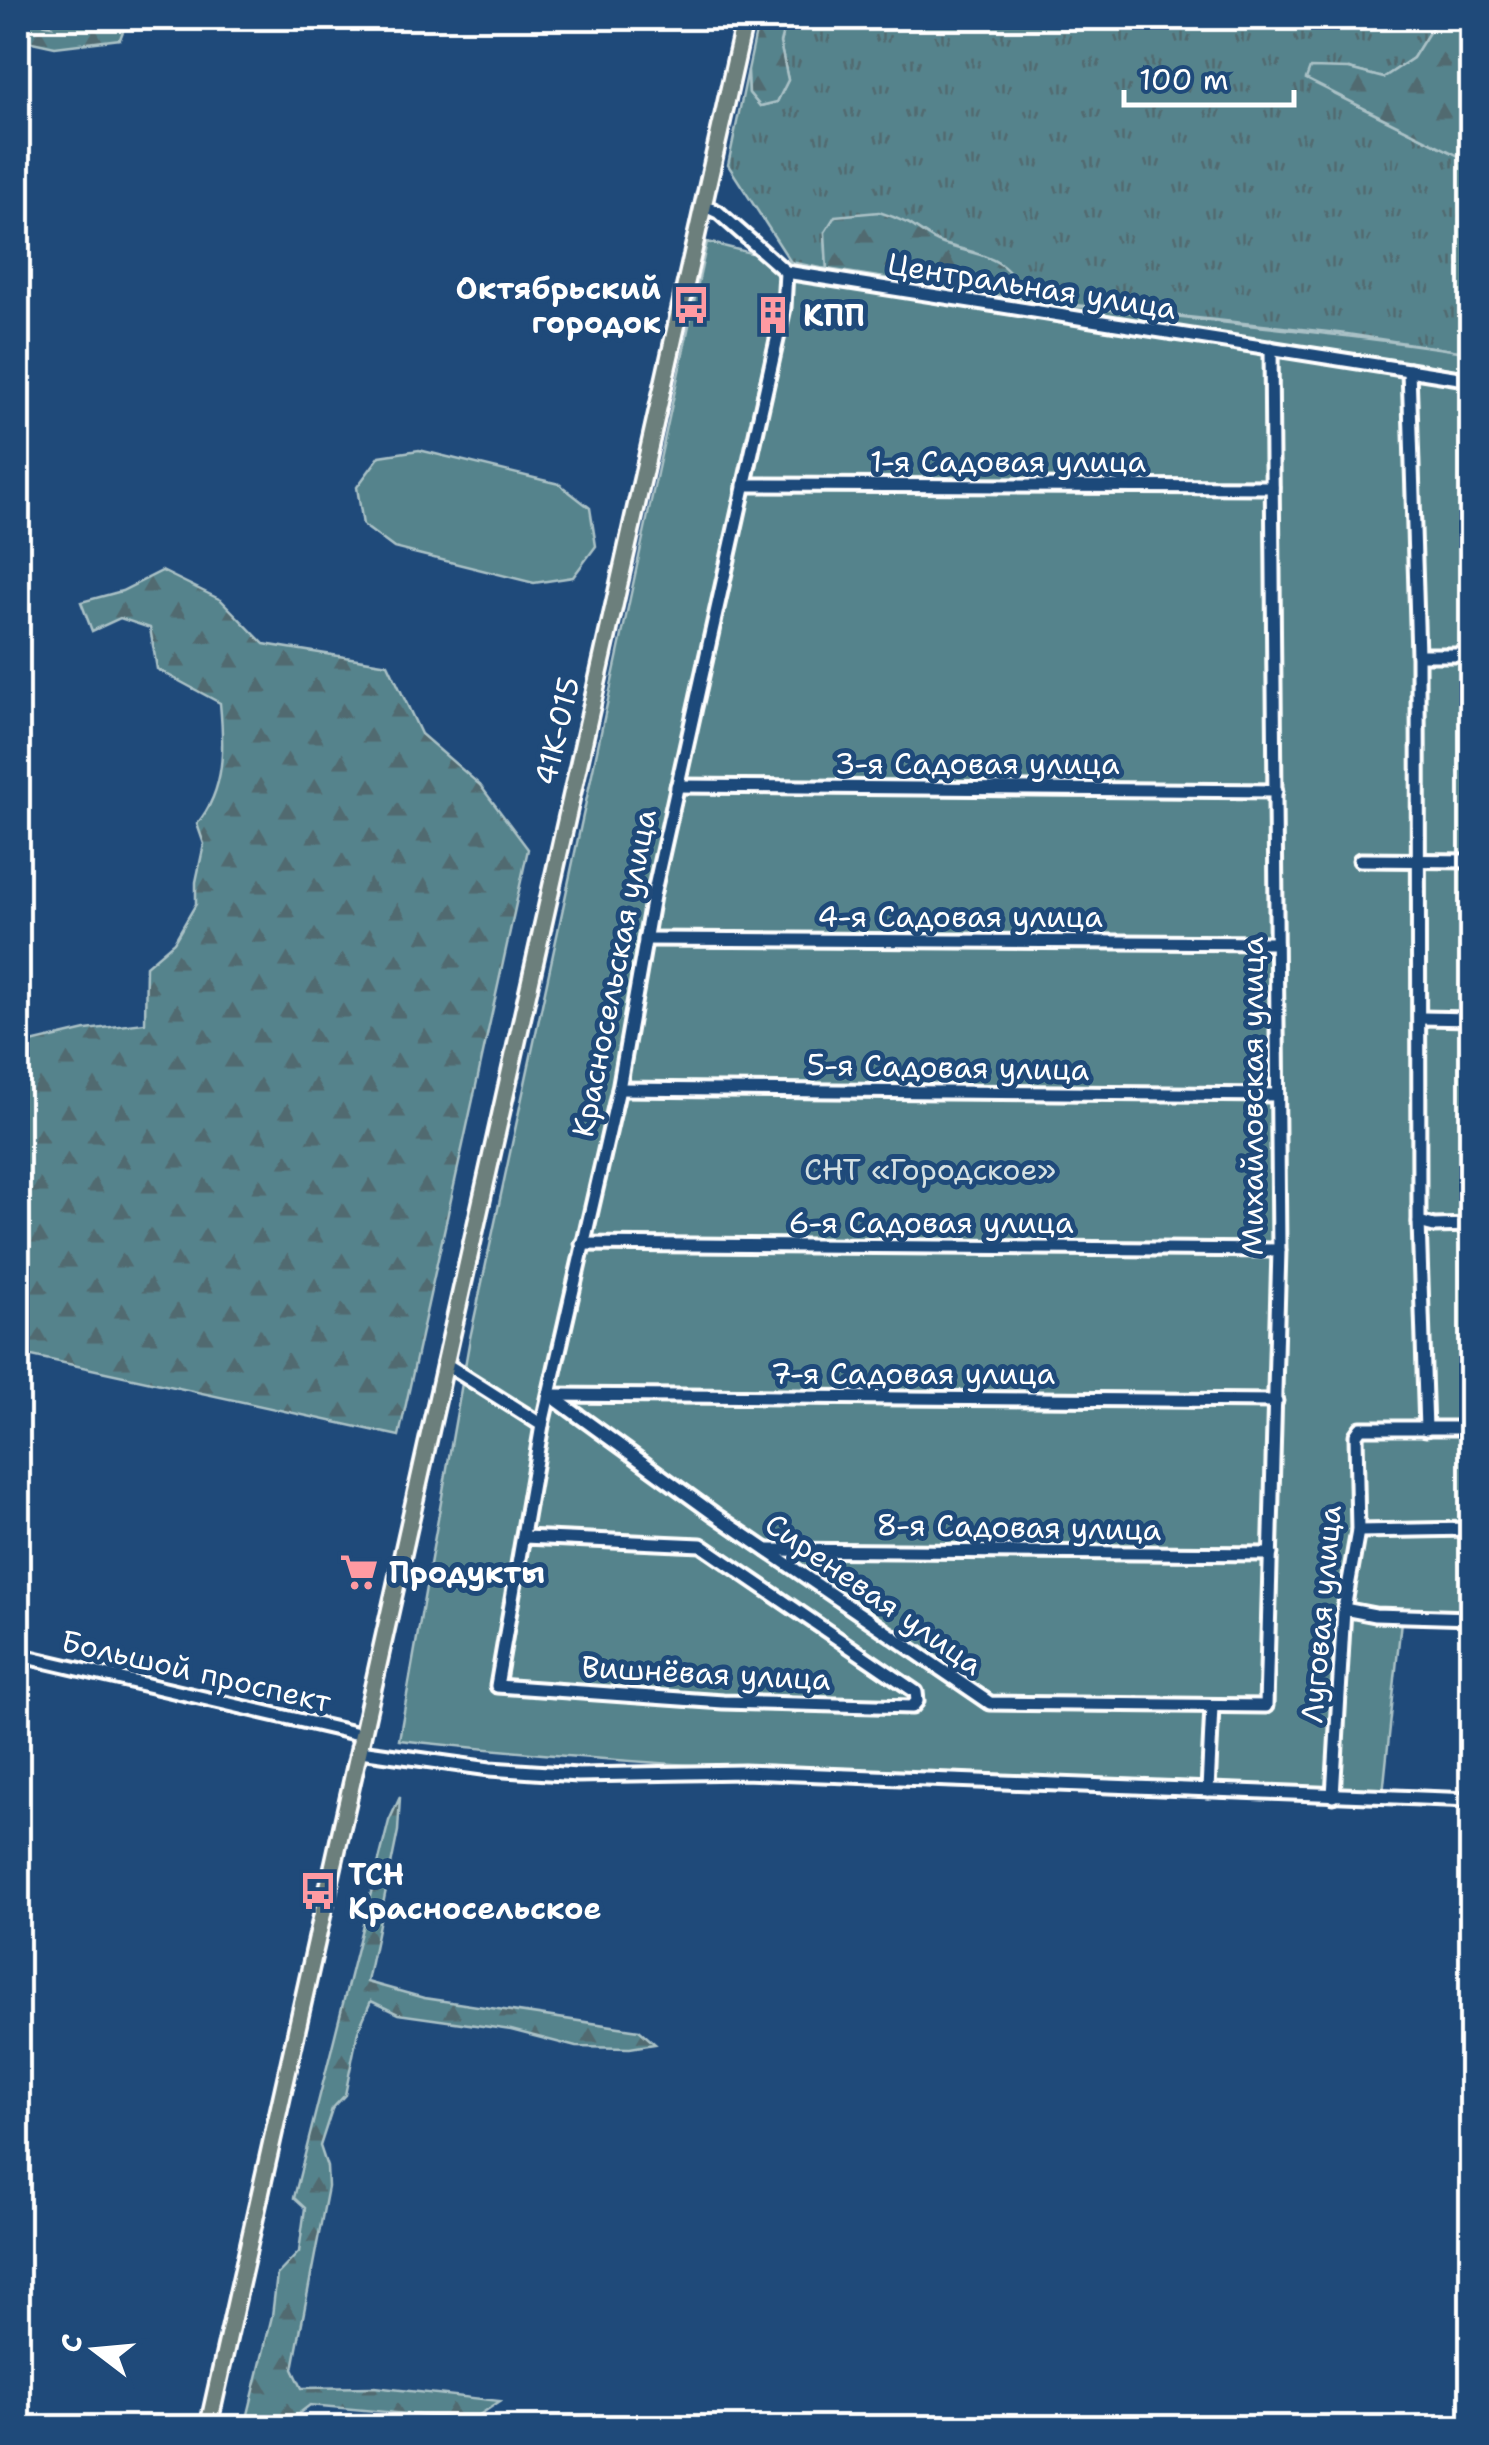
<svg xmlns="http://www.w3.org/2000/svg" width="1489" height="2445" font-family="'Shantell Sans',sans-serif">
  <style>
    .grass { fill: url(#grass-tufts); stroke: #aac1c6; stroke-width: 2.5 }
    .forest { fill: url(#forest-firs); stroke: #aac1c6; stroke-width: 2.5 }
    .green { fill: #55838c; stroke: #aac1c6; stroke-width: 2.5 }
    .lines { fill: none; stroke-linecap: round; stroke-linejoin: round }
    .minor-casing { stroke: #fff; stroke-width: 19 }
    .major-casing { stroke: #fff; stroke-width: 22 }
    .minor { stroke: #1f4a7a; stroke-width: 11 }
    .major { stroke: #6c7f7c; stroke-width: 15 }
    .labels { text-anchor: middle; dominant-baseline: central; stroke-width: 10; stroke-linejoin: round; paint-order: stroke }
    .street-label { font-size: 30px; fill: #fff; stroke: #1f4a7a }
    .poi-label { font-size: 30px; font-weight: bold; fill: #fff; stroke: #1f4a7a; text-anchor: start }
    .park-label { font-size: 30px; fill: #d4e0e2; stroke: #1f4a7a }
  </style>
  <defs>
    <pattern id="grass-tufts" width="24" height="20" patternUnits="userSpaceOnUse" patternTransform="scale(2.5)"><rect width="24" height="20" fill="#55838c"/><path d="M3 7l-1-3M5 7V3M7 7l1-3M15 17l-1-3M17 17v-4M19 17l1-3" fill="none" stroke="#516a6f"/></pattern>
    <pattern id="forest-firs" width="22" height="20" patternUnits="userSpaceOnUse" patternTransform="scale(2.5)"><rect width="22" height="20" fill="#55838c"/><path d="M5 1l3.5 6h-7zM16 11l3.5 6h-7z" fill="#516a6f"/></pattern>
  </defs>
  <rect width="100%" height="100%" fill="#1f4a7a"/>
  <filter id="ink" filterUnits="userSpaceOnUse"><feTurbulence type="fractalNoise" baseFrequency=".01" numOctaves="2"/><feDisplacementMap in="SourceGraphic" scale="20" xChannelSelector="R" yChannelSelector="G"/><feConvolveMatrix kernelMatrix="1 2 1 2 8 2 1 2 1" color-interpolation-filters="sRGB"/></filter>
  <g filter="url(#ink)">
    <polygon class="grass" points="807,18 1438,18 1413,58 1383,78 1349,69 1332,93 1471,162 1471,353 1347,334 1020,299 1018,281 973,252 939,243 908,223 825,232 827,269 792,264 728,165 748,70 749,93 760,106 777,102 788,80 780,43 785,23"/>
    <g class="forest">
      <polygon points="18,18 51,25 45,18 128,18 120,39 55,47 18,39"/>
      <polygon points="759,18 807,18 785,24 780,43 788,80 777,102 760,106 749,93 748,70"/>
      <polygon points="1438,18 1471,18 1471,162 1306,79 1310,68 1349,69 1383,78 1413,58"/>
      <path d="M879,212C889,215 899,219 909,224C920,230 930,240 943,244C977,256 1014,255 1020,299L827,269L825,232L835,216Z"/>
      <path d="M162,571L221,600L264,644L388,664L421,734L480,785L528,849L399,1436L18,1353V1046L86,1030L145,1023L146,966L174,942L196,904V882L204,844L197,824C226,789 224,746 220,703L157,669L150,628L120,618L92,631L81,602L122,591Z"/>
      <polygon points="400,1797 398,1831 367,1982 424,1998 639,2030 655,2044 630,2048 576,2047 511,2030 398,2014 371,2001 358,2031 345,2095 332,2109 320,2146 327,2167 328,2187 293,2369 302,2388 374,2387 500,2401 472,2420 310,2405 281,2427 245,2427 272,2316 277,2275 299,2252 305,2208 294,2198 389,1821"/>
    </g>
    <g class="green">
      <path d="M707,242C956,308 1218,314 1471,353V1610L1402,1611L1383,1794C1055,1782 726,1776 399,1740L470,1338Z"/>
      <polygon points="419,450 559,484 590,508 596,546 573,577 534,583 394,548 363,525 357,487 380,456"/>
    </g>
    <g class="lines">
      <g class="minor-casing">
        <g id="minor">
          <polyline points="703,205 718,212 786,272 1472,380"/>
          <polyline points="1409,370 1418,655 1419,1222 1426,1429"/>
          <polyline points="744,485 1272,487"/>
          <polyline points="1418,655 1472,655"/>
          <polyline points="677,786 1276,791"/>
          <polyline points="1360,860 1472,861"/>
          <polyline points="645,939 1276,943"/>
          <polyline points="1421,1018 1472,1019"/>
          <polyline points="619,1089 1277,1095"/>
          <polyline points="1419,1222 1434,1226 1472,1225"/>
          <polyline points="582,1244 1279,1250"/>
          <polyline points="444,1363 542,1425"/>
          <polyline points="550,1395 714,1514 990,1703 1266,1706 1279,1250 1271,348"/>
          <polyline points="550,1395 1276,1401"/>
          <polyline points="1358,1531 1472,1529"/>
          <polyline points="524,1537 701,1545 916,1692 917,1701 912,1707 723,1702 497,1686 542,1425 619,1089 653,896 784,308 786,272"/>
          <polyline points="767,1550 1271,1554"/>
          <polyline points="1344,1609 1375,1615 1472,1618"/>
          <polyline points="18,1655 363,1735"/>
          <polyline points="360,1751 490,1769 578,1775 744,1772 1472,1800"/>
          <polyline points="1208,1790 1212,1706"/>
          <polyline points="1333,1796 1344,1609 1358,1531 1356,1435 1361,1428 1472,1428"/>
        </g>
      </g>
      <g class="major-casing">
        <polyline id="major" points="208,2428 745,18"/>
      </g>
      <use href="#minor" class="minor"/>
      <use href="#major" class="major"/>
    </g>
  </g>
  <defs>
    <g id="bus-bare" transform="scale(3)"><path d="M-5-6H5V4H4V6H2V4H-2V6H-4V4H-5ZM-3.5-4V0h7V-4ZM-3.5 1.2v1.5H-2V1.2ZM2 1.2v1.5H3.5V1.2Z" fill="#ff9aa2" stroke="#1f4a7a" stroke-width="2.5" paint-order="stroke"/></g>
    <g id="building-bare" transform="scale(3)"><path d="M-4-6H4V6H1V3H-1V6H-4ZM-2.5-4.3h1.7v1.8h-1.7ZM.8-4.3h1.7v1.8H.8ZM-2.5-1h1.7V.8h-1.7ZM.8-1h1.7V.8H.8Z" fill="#ff9aa2" stroke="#1f4a7a" stroke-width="2.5" paint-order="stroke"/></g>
    <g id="supermarket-bare" transform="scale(3)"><path d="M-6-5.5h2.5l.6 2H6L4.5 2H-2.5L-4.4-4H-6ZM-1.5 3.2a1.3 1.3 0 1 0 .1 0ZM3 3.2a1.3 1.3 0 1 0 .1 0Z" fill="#ff9aa2" stroke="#1f4a7a" stroke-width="2.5" paint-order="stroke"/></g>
  </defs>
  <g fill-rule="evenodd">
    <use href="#bus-bare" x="691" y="305"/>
    <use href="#building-bare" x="773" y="315"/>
    <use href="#supermarket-bare" x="359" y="1572"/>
    <use href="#bus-bare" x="318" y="1891"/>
  </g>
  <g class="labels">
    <g class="street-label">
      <text transform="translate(1032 286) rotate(9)">Центральная улица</text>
      <text x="1008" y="461">1-я Садовая улица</text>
      <text transform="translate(557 731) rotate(-77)">41К-015</text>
      <text x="977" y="763">3-я Садовая улица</text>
      <text x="960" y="916">4-я Садовая улица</text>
      <text transform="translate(614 973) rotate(-79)">Красносельская улица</text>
      <text transform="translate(948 1067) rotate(1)">5-я Садовая улица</text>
      <text transform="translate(1252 1096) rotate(-90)">Михайловская улица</text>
      <text x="931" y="1222">6-я Садовая улица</text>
      <text x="913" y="1373">7-я Садовая улица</text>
      <text transform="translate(1019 1527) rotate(1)">8-я Садовая улица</text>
      <text transform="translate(874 1594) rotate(35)">Сиреневая улица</text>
      <text transform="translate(1321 1614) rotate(-85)">Луговая улица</text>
      <text transform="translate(196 1671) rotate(13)">Большой проспект</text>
      <text transform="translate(706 1673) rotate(3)">Вишнёвая улица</text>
    </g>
    <g class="poi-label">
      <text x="661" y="288" text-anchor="end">Октябрьский<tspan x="661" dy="34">городок</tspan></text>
      <text x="803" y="315">КПП</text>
      <text x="389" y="1572">Продукты</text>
      <text x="348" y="1874">ТСН<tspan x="348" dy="34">Красносельское</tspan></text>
    </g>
    <g class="park-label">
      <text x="930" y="1169">СНТ «Городское»</text>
    </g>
  </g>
  <rect width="1489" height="2445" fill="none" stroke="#1f4a7a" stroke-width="60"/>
  <rect x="30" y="30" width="1429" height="2385" fill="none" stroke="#fff" stroke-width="4" filter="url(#ink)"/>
  <g transform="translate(95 2350) rotate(286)" stroke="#1f4a7a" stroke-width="8" paint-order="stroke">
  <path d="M0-8L18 38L0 25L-18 38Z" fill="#ffffff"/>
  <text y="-15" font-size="28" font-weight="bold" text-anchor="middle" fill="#ffffff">С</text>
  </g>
  <path d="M1124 90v15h170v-15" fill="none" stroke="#ffffff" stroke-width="5"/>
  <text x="1139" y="90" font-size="30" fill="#ffffff" stroke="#1f4a7a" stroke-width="8" paint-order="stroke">100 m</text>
</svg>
